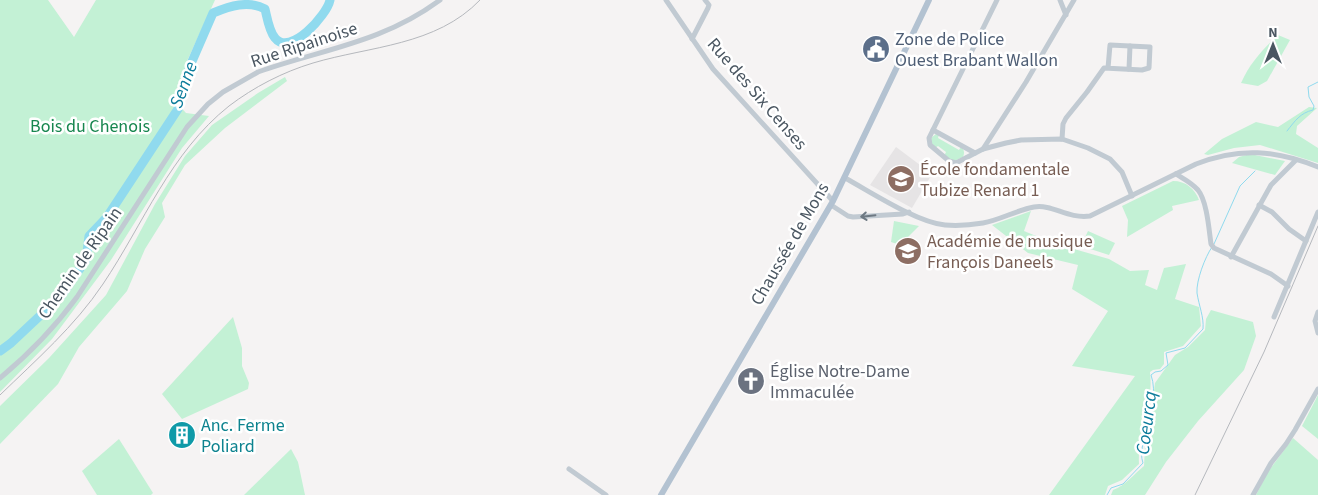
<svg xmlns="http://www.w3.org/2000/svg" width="1318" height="495" font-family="'Source Sans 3',sans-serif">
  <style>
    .education { fill: #e6e4e5 }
    .green { fill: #c3f1d5 }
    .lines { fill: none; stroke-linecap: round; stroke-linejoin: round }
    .stream { stroke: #90daee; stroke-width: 1 }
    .river { stroke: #90daee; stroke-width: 9 }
    .minor { stroke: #c1cad2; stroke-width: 5 }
    .major { stroke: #b3c2d1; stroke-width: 6 }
    .rail { stroke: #b5b8bd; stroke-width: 1 }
    .oneway { stroke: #6e7983 }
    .labels { text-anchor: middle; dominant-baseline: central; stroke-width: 5; stroke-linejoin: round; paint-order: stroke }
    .service-label { font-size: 18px; fill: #4e5e75; stroke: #fff; text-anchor: start }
    .street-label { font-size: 18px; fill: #4a5661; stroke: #fff }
    .park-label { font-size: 18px; fill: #17864f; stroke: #fff }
    .education-label { font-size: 18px; fill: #785e54; stroke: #fff; text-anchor: start }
    .worship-label { font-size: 18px; fill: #5b616d; stroke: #fff; text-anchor: start }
    .culture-label { font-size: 18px; fill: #0d838f; stroke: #fff; text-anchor: start }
    .water-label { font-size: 19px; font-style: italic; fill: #0c7c9b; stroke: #fff }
  </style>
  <rect width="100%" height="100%" fill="#f5f3f3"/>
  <polygon class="education" points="896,147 932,174 912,208 870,185"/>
  <g class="green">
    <polygon points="0,0 48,0 74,37 96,0 215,0 187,61 176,102 186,113 209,116 182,148 111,260 52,339 0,392"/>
    <path d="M1278,35L1290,40L1267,81L1258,86L1241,83C1250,63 1262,50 1278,35Z"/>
    <polygon points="285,77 287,81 225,128 185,165 162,203 165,217 145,249 127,291 79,347 58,384 0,444 0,406 49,358 106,295 155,204 185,156 212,125 258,93"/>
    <polygon points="1309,107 1317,108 1297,126 1296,134 1318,148 1318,163 1260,145 1234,148 1208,155 1204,154 1222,139 1256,122 1278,127"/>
    <path d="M936,134L939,135L938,138L959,150L961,147C964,149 965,153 963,157L954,161L944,156L946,152L938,146L935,148L932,146L931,138Z"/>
    <polygon points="1250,154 1285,161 1275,175 1232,163 1239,157"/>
    <path d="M1173,181C1186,181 1195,189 1199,200L1172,206L1173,210L1127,237L1128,220L1122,206Z"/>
    <path d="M1031,211L1024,231L1053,243L1109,259L1130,271L1149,270L1145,285L1157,290L1164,268L1186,264L1175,299L1199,307L1201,326L1183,346L1164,352V364L1160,369L1153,370L1150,372C1152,390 1149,407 1145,424C1142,437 1138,451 1139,464L1122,480L1108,486L1105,495H1049L1135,376L1072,366L1108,311L1072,289L1078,265L1028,253L992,225Z"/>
    <polygon points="894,221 919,226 900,245 891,242"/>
    <polygon points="1088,231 1115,243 1109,255 1081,246"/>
    <path d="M1211,310L1253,322L1256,336L1244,370L1198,421L1166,462L1145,495H1111L1113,490C1126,485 1133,475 1144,466L1145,445L1149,430L1155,383L1175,355L1188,347L1205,330L1206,319Z"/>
    <polygon points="233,317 242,348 242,366 249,383 248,389 182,419 162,394"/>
    <polygon points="1318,395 1318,439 1302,426"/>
    <polygon points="1293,438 1318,460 1318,495 1256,495 1267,473"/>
    <polygon points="119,439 153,493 151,495 97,495 82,471"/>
    <polygon points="291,449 298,462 305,495 244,495"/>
  </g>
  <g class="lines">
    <g class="stream">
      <path d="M1287,131C1295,121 1300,113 1313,110L1314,106L1309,97L1308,87L1318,82"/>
      <polyline points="1214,244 1240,186 1255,171"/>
      <path d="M1107,495L1111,488L1123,484L1143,463C1139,451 1144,443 1147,431C1151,415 1157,391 1151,375L1155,372L1161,371L1168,365L1166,353L1185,348L1203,329C1204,317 1199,306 1197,293C1196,281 1205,257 1212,247"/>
    </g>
    <path class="river" d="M0,351L11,343L61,296L86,260L89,236L107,217L178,109L190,66L213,13C230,6 248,0 265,9C267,17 269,31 275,38C290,57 327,15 330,0"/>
    <g class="minor">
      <polyline points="666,0 713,69 833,201"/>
      <polyline points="997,0 929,138 930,145 949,161 956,163 983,149 1006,143 1021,140 1062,139 1088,148 1110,159 1122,172 1132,196"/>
      <polyline points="1060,0 1066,15"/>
      <polyline points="692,39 708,8 709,5 705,0"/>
      <polyline points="1129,69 1130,46"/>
      <polyline points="933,130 975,153"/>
      <polyline points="1062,139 1063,124 1066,118 1087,92 1104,68 1142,70 1149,68 1150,47 1110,45 1108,68"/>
      <polyline points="983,149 1026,82 1074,0"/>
      <path d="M1176,174C1184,179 1192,183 1198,190C1207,201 1209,230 1211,244L1214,248L1271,274L1288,286"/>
      <path d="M845,178C871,192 916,222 945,225C957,226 971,225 983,223C1000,220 1017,210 1034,207C1053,204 1067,219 1090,216L1196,164C1239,147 1276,150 1318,167"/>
      <polyline points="831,205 848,216 853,217 903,214 909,212"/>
      <polyline points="1259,205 1272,212 1289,229 1306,241"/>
      <polyline points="1231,257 1271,185 1296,160"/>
      <polyline points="1318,312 1315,321 1318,333"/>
      <polyline points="1274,317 1318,212"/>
      <path d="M0,378C29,354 55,327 77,297L187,127L208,104L223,92L258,72C323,49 382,43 440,0"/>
      <polyline points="569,469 606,495"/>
      <polyline points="1253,495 1271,463 1286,444 1295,430 1318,389"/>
    </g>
    <polyline class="major" points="661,495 833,201 929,0"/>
    <g class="rail">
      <path d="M0,395C36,360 75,326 103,284C144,223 170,153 229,106C254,87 283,72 313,63C370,46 436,46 480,0"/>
      <polyline points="1195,495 1264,352 1318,226"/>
    </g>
  </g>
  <defs><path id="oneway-shaft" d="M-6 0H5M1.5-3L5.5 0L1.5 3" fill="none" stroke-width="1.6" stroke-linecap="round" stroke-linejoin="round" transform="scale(1.25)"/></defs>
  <use class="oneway" href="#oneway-shaft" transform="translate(868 216) rotate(174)"/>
  <defs>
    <g id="civic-disc" transform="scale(1.4375)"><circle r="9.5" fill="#5c6f8a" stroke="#fff"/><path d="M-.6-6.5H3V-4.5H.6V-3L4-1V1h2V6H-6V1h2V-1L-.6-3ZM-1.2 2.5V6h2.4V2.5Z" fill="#fff"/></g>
    <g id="school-disc" transform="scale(1.4375)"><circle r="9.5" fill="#8d6e63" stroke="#fff"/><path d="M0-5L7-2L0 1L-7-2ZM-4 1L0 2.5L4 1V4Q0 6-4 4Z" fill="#fff"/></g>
    <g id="church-disc" transform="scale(1.4375)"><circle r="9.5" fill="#6b7280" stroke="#fff"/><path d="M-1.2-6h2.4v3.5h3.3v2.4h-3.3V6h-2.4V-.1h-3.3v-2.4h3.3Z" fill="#fff"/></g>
    <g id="building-disc" transform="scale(1.4375)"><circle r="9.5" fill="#0f9aa8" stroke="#fff"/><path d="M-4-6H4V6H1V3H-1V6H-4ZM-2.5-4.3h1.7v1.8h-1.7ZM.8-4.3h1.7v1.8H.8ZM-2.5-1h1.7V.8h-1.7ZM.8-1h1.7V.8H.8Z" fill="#fff"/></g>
  </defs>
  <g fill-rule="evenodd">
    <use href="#civic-disc" x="876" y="49"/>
    <use href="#school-disc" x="901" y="179"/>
    <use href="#school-disc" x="908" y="251"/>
    <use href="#church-disc" x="751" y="381"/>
    <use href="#building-disc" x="182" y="435"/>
  </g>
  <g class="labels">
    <g class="service-label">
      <text x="895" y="39">Zone de Police<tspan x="895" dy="21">Ouest Brabant Wallon</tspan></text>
    </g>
    <g class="street-label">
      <text transform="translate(304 45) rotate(-18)">Rue Ripainoise</text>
      <text transform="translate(757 94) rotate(49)">Rue des Six Censes</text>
      <text transform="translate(790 244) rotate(-60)">Chaussée de Mons</text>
      <text transform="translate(80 263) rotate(-55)">Chemin de Ripain</text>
    </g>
    <g class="park-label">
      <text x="90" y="126">Bois du Chenois</text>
    </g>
    <g class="education-label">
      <text x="920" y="169">École fondamentale<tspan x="920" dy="21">Tubize Renard 1</tspan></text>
      <text x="927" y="241">Académie de musique<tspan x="927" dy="21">François Daneels</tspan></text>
    </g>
    <g class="worship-label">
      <text x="770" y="371">Église Notre-Dame<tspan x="770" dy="21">Immaculée</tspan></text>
    </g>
    <g class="culture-label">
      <text x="201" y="425">Anc. Ferme<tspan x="201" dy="21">Poliard</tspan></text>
    </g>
    <g class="water-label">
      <text transform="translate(184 85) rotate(-70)">Senne</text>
      <text transform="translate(1147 423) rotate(-83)">Coeurcq</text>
    </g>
  </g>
  <g transform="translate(1273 45)" stroke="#ffffff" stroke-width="4" paint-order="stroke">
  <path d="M0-4L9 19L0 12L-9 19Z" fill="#4a5661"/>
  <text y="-8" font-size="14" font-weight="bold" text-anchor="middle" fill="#4a5661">N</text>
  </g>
</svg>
